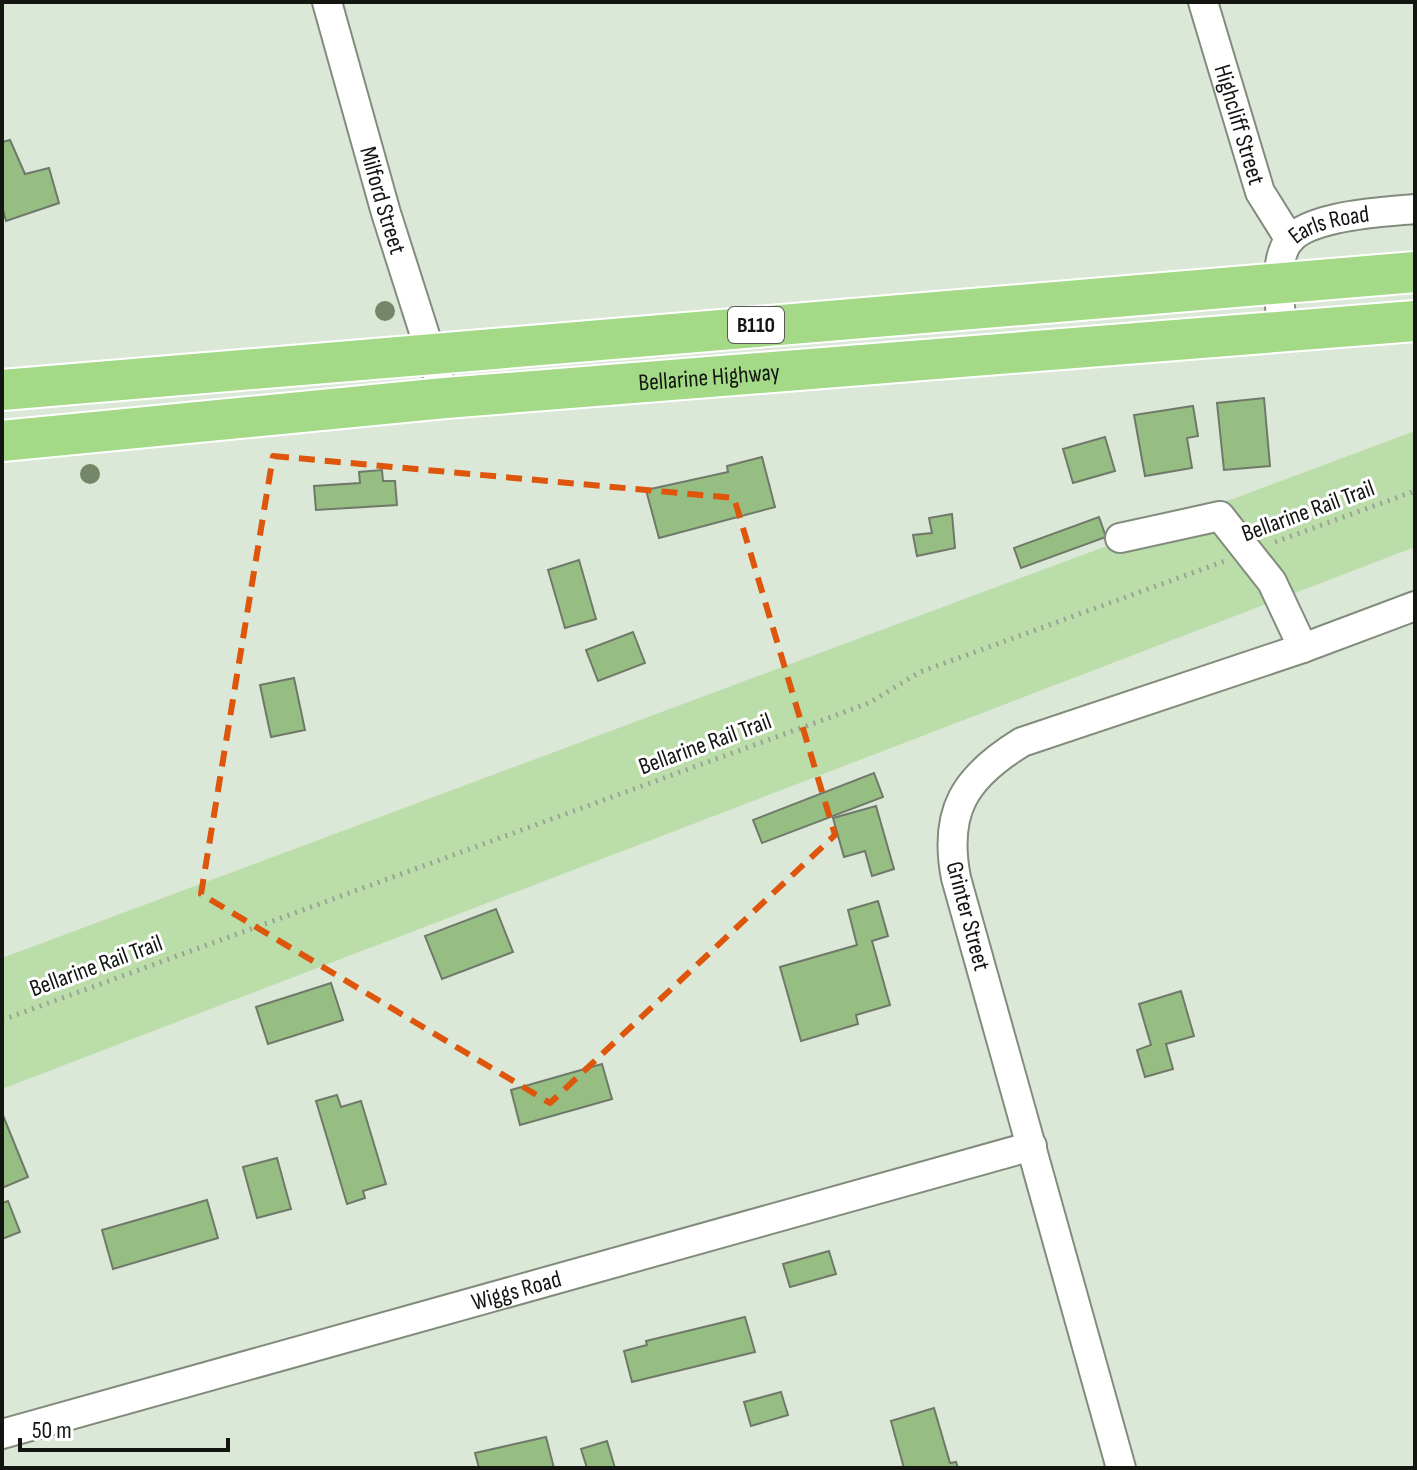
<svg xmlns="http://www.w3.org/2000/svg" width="1417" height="1470" font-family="'Sofia Sans Condensed',sans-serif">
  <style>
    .green { fill: #badda9 }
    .building { fill: #97be82; stroke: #6f796a; stroke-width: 2 }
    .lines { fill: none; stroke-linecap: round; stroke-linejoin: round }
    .minor-casing { stroke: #828c7d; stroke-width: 32 }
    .highway-casing { stroke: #fff; stroke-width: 44 }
    .path { stroke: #99a295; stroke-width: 5; stroke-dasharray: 2 6; stroke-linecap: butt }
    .minor { stroke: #fff; stroke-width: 28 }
    .highway { stroke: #a4da87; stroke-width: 40 }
    .tree { fill: #748768 }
    .marked { fill: none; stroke: #dd560c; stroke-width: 6; stroke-dasharray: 16 10; stroke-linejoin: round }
    .labels { text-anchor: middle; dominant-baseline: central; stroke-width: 6; stroke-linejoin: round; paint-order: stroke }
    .shield { fill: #fff; stroke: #595b58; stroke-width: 2 }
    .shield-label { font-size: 22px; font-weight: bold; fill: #121510 }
    .street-label { font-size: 24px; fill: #121510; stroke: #fff }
  </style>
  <rect width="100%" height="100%" fill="#dce8d7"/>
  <polygon class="green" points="1415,431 1415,547 2,1089 2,958"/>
  <g class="building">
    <polygon points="10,140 25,174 49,168 59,203 6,221 2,206 2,142"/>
    <polygon points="1264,398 1270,466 1224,470 1217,403"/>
    <polygon points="1193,406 1198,436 1187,438 1192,468 1145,476 1134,415"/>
    <polygon points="1105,437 1115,471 1073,483 1063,449"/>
    <polygon points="762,457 775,507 659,538 646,490 728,472 727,466"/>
    <polygon points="382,470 383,481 395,481 397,505 316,510 314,486 360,483 359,472"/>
    <polygon points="952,514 955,548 917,556 913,535 932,533 929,518"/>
    <polygon points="1099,517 1106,537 1021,568 1014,548"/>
    <polygon points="579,560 596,619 565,628 548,570"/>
    <polygon points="633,632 645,663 598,681 586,650"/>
    <polygon points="294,678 305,730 271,737 260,685"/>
    <polygon points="874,773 883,797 762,843 753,820"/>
    <polygon points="876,806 894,869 872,876 865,851 844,857 833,818"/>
    <polygon points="878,901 888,936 872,941 890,1005 856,1015 858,1024 801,1041 780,967 857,945 848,910"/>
    <polygon points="496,909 513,952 442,979 425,936"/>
    <polygon points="331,983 343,1020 268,1044 256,1007"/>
    <polygon points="1181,991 1194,1036 1166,1044 1173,1069 1145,1077 1137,1050 1151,1045 1139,1004"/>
    <polygon points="602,1064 612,1099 520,1125 511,1090"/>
    <polygon points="337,1095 341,1107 361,1101 386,1184 363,1191 365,1198 347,1204 316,1101"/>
    <polygon points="2,1113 28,1177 2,1188"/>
    <polygon points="277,1158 291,1209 257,1218 243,1167"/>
    <polygon points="207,1200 218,1238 113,1269 102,1230"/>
    <polygon points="8,1201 20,1232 2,1239 2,1203"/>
    <polygon points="829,1251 836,1274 790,1287 783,1264"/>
    <polygon points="745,1317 755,1352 632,1382 624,1351 647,1345 646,1341"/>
    <polygon points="781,1392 788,1415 751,1426 744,1402"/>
    <polygon points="934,1408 950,1463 956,1462 958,1468 904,1468 891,1421"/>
    <polygon points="546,1437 554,1468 479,1468 475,1453"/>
    <polygon points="607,1441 615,1468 587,1468 581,1449"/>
  </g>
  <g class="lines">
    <g class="minor-casing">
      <g id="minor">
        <path id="s1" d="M327,2L386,213L445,398"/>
        <path id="s2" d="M1203,2L1260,192L1290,240"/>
        <path id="s3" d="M1282,332C1281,306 1273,269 1286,245C1303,215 1384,212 1415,209"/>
        <polyline points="1120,538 1220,516 1272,582 1303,648"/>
        <path id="s4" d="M2,1434L1032,1146"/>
        <path d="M1121,1468L956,878C943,811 965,777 1022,742L1303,648L1415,606"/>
      </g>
    </g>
    <g class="highway-casing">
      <g id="highway">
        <polyline points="2,390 1415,272"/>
        <path id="s5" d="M2,441L445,398L1415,321"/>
      </g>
    </g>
    <g class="path">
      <polyline points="1275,542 1415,491"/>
      <polyline points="2,1020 869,703 920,672 1225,561"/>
    </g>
    <use href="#minor" class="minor"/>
    <use href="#highway" class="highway"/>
  </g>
  <g class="tree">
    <circle cx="385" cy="311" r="10"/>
    <circle cx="90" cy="474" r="10"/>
  </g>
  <path class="marked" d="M273,456L734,498L835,835L550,1103L201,894Z"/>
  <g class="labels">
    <rect class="shield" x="728" y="307" width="56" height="36" rx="6"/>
    <g class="shield-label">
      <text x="756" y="325">B110</text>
    </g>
    <g class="street-label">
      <text stroke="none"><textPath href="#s2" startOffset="128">Highcliff Street</textPath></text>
      <text stroke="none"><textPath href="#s1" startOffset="206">Milford Street</textPath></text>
      <text stroke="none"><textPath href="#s3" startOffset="138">Earls Road</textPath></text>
      <text stroke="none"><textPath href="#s5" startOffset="710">Bellarine Highway</textPath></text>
      <text transform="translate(1308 511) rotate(-20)">Bellarine Rail Trail</text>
      <text transform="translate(705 744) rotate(-20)">Bellarine Rail Trail</text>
      <text transform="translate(968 916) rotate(75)">Grinter Street</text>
      <text transform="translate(96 966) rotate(-20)">Bellarine Rail Trail</text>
      <text stroke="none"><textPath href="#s4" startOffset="534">Wiggs Road</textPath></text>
    </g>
  </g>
  <rect width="1417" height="1470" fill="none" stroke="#121510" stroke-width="8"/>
  <path d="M20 1438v12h208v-12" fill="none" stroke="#121510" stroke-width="4"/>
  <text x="32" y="1438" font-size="24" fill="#121510" stroke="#ffffff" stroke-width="6" paint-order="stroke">50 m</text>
</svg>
